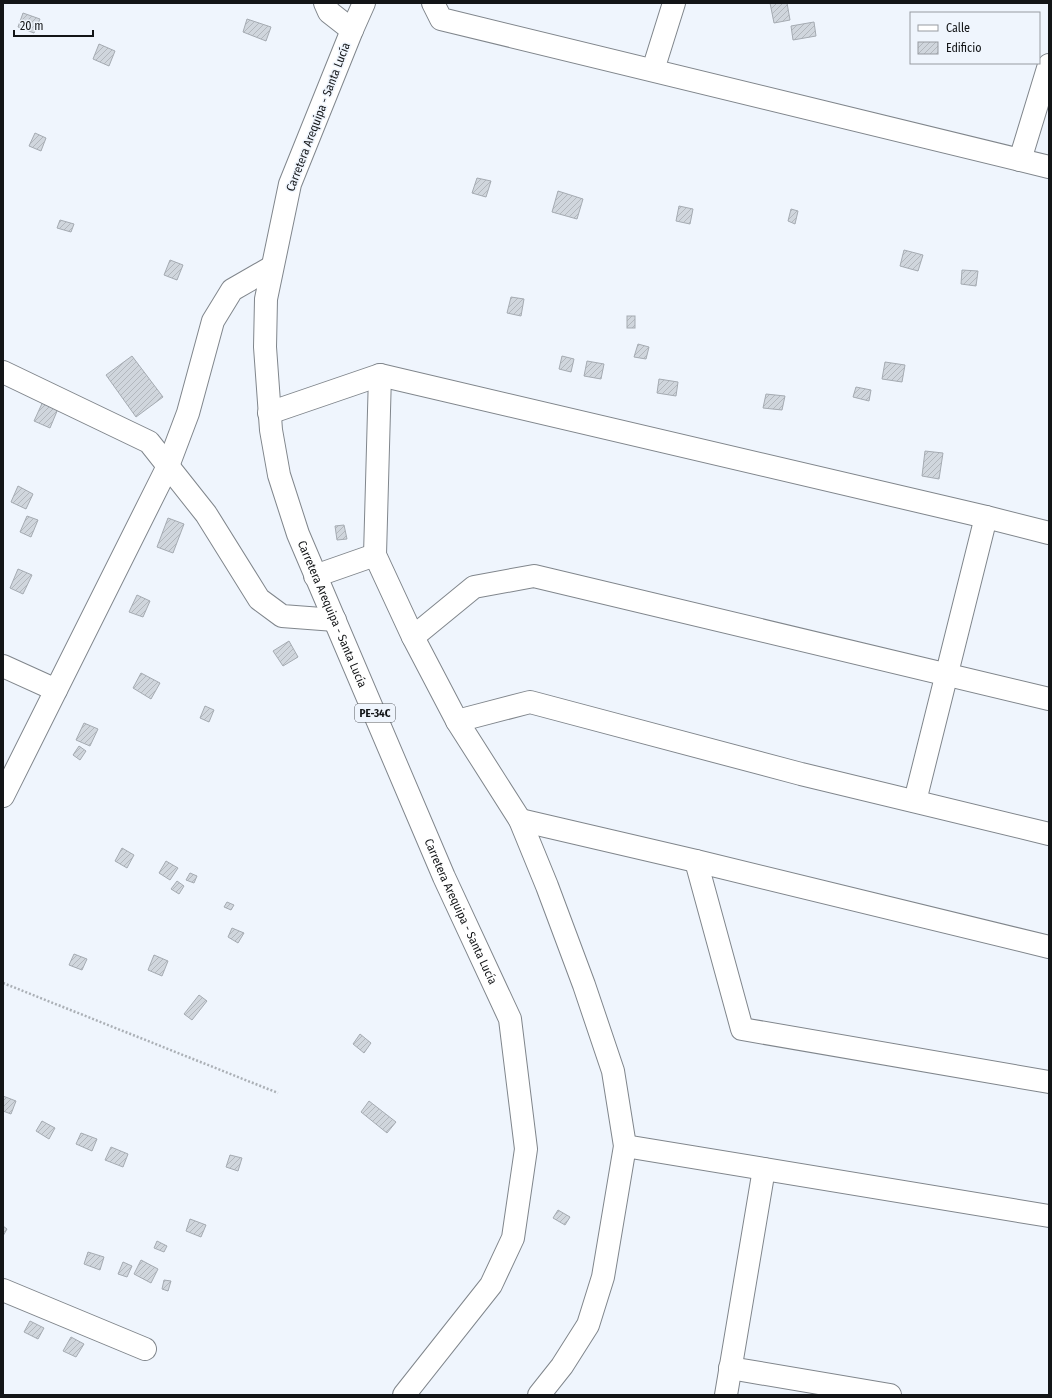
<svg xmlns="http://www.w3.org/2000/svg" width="1052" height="1398" font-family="'Fira Sans Condensed',sans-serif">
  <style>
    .building { fill: url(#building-hatch); stroke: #a5abb2 }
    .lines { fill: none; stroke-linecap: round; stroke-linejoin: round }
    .street-casing { stroke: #80868c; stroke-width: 24 }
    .primary-casing { stroke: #80868c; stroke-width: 24 }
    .path { stroke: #abb0b6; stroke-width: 2.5; stroke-dasharray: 2 2; stroke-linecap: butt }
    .street { stroke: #fff; stroke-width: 22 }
    .primary { stroke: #fff; stroke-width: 22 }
    .labels { text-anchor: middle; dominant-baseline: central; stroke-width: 3; stroke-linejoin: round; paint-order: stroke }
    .shield { fill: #eff5fd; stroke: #55585c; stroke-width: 1 }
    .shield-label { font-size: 11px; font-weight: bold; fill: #131517 }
    .street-label { font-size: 12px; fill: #131517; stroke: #eff5fd }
  </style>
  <defs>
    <pattern id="building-hatch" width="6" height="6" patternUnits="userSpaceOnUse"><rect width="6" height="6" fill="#d0d6dd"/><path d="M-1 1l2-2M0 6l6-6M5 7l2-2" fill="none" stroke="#b2b7bd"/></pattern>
  </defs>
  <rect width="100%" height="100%" fill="#eff5fd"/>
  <g class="building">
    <polygon points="770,3 787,3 790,20 774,23"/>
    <polygon points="23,13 40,19 34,33 18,27"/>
    <polygon points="247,19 271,27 266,41 243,32"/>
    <polygon points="814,22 816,36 793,40 791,26"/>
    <polygon points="99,44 115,51 109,66 93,59"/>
    <polygon points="35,133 46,138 41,151 29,146"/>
    <polygon points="477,178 491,181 486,197 472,193"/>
    <polygon points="558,191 583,199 577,219 552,212"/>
    <polygon points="679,206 693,209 690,224 676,221"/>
    <polygon points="791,209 798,211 795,224 788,221"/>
    <polygon points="60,220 74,224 71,232 57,228"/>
    <polygon points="904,250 923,255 918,271 900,266"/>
    <polygon points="170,260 183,265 177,280 164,275"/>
    <polygon points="962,270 978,271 976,286 961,284"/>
    <polygon points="511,297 524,299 521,316 507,313"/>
    <rect x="627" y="316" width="8" height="12"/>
    <polygon points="638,344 649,347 646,359 634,357"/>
    <polygon points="132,356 163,397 136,417 106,375"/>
    <polygon points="562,356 574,359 571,372 559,369"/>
    <polygon points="587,361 604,364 601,379 584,376"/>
    <polygon points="885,362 905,365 902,382 882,379"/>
    <polygon points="659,379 678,382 676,396 657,393"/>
    <polygon points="856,387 871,390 869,401 853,397"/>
    <polygon points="766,394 785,396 782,410 763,408"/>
    <polygon points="45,397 60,404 50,428 34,421"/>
    <polygon points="925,451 943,453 939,479 922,476"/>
    <polygon points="18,486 33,494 26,509 11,502"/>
    <polygon points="27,516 38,520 31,537 20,532"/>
    <polygon points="168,518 184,524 173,553 157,547"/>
    <polygon points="344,525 347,539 337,540 335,526"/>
    <polygon points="18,569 32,575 23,594 10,588"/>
    <polygon points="137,595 150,601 143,617 129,612"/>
    <polygon points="289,641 298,657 283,666 273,651"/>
    <polygon points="141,673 160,683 151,699 133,688"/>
    <polygon points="205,706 214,710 209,722 200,718"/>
    <polygon points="84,723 98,729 90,746 76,740"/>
    <polygon points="79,746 86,751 80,760 73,755"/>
    <polygon points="122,848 134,855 127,868 115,861"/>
    <polygon points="166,861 178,868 170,880 159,873"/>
    <polygon points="190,873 197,876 194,883 186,880"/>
    <polygon points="177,881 184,886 179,894 171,889"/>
    <polygon points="227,902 234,905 231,910 224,907"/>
    <polygon points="232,928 244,933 238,943 228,937"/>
    <polygon points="74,954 87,959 82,970 69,965"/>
    <polygon points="154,955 168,961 162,976 148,970"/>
    <polygon points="199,995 207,1001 192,1020 184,1014"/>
    <polygon points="360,1034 371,1043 364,1053 353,1044"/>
    <polygon points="3,1096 16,1101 11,1114 3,1111"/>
    <polygon points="369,1101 396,1122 387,1133 361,1112"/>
    <polygon points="42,1121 55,1128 49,1139 36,1131"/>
    <polygon points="81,1133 97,1139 92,1151 76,1144"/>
    <polygon points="111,1147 128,1154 123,1167 105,1160"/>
    <polygon points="230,1155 242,1158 238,1171 226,1167"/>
    <polygon points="558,1210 570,1217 565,1225 553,1218"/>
    <polygon points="190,1219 206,1225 201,1237 186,1231"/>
    <polygon points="3,1226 7,1229 3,1236"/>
    <polygon points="157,1241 167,1246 164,1252 154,1248"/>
    <polygon points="88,1252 104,1257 100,1270 84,1264"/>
    <polygon points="141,1260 158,1269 151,1283 134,1274"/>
    <polygon points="123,1262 132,1266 127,1277 118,1274"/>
    <polygon points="164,1280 171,1281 168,1291 162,1289"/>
    <polygon points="30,1321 44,1328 38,1339 24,1332"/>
    <polygon points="71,1337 84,1344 76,1357 63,1351"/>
  </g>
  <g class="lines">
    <g class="street-casing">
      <g id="street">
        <polyline points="325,3 329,12 352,30"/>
        <polyline points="433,3 441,19 1049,167"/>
        <polyline points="653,70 674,3"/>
        <polyline points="1020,160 1049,65"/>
        <polyline points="3,372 149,442 206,514 259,599 282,616 335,620"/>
        <polyline points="380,375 375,555 413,637 457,721 520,820 547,886 584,985 613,1071 625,1146 603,1277 588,1325 562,1366 539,1395"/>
        <polyline points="269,413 380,375 986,517 1049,533"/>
        <polyline points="315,576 375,555"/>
        <polyline points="413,637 474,587 534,576 1049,699"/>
        <polyline points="3,666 56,690"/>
        <polyline points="457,721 530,702 801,774 1049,834"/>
        <polyline points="3,796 168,466 188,413 213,321 232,290 272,267"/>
        <polyline points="915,801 986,517"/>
        <polyline points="520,820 696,861 1049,947"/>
        <polyline points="696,861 742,1029 1049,1082"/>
        <polyline points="625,1146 1049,1216"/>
        <polyline points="3,1290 145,1349"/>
        <polyline points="730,1368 890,1395"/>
        <polyline points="726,1395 764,1169"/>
      </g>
    </g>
    <g class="primary-casing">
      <g id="primary">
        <path id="s1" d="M364,3L352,30L290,184L266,299L265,347L271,430L279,475L298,534L444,877L510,1019L526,1149L513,1238L491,1285L404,1395"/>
      </g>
    </g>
    <polyline class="path" points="3,983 278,1093"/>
    <use href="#street" class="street"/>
    <use href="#primary" class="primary"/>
  </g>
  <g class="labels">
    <rect class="shield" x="355" y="704" width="40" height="18" rx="3"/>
    <g class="shield-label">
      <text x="375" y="713">PE-34C</text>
    </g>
    <g class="street-label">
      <text transform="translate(318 117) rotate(-69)">Carretera Arequipa - Santa Lucía</text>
      <text stroke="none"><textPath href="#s1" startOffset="639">Carretera Arequipa - Santa Lucía</textPath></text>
      <text stroke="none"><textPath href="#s1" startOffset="963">Carretera Arequipa - Santa Lucía</textPath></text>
    </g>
  </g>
  <rect width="1052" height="1398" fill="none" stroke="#131517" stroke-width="8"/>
  <rect x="910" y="12" width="130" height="52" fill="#eff5fd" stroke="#979ba1"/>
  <rect x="918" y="25" width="20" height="6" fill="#ffffff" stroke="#979ba1"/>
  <text x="946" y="32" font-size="12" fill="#131517">Calle</text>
  <rect x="918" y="42" width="20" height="12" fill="url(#building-hatch)" stroke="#979ba1"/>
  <text x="946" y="52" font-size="12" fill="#131517">Edificio</text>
  <path d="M14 30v6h79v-6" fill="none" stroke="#131517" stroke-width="2"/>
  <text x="20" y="30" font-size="12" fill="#131517" stroke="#eff5fd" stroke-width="3" paint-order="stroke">20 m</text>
</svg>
